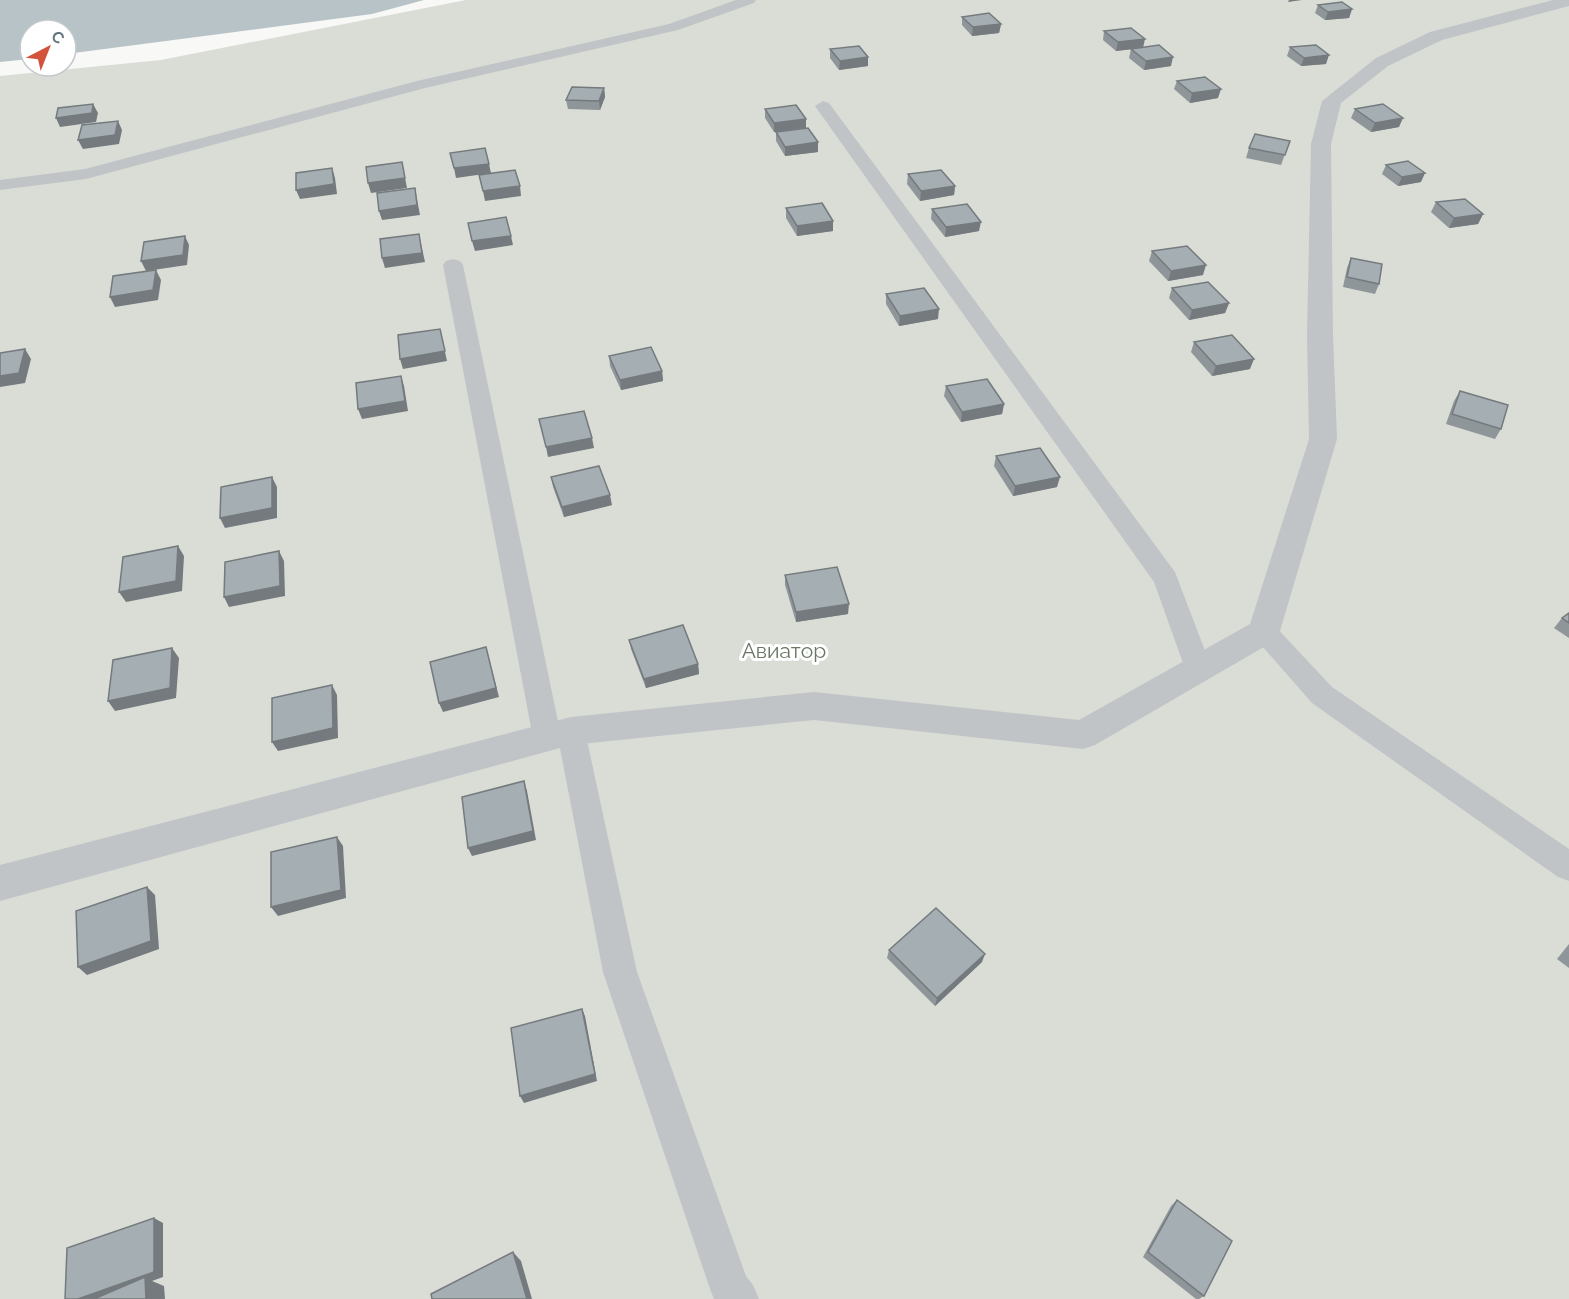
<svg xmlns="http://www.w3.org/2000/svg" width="1569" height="1299" font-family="Raleway,sans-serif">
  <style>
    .green { fill: #d9ddd6 }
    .water { fill: #b7c3c6 }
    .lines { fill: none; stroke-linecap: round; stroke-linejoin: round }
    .service { fill: #c0c4c7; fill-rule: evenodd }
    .minor { fill: #c0c4c7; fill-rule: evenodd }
    .wall { fill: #8e9699 }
    .shaded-wall { fill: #747a7d }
    .building { fill: #a5aeb2; stroke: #747a7d; stroke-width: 1.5 }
    .labels { text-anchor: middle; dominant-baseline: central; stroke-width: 6; stroke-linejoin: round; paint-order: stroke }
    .park-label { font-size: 21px; fill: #697764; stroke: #fff }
  </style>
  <rect width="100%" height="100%" fill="#f8f8f6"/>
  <polygon class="green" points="466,0 1569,0 1569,1299 0,1299 0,76 161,60"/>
  <polygon class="water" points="0,0 424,0 372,14 66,54 66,30 30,30 30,59 0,62"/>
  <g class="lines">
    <g class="service">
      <polygon points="736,0 756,0 754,3 678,30 425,88 86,179 0,190 0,180 85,169 417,81 669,24"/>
      <polygon points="823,101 829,103 1175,572 1212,669 1208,677 1198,680 1188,677 1154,582 815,106"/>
      <polygon points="453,259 460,261 463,265 559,726 561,723 571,719 581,723 585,731 637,972 746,1276 753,1285 759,1299 714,1299 710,1289 603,972 559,743 557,746 547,750 537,746 533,738 443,265 446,261"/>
      <polygon points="1264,621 1273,624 1332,687 1569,849 1569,881 1558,877 1312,703 1255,638 1251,631 1255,624"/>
    </g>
    <polygon class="minor" points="1553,0 1569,0 1569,6 1442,40 1388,66 1341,103 1331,144 1333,336 1337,439 1280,631 1276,640 1095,745 1083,749 814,720 571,745 0,901 0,865 571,717 814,692 1079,720 1250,624 1309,439 1307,336 1311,144 1322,101 1376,58 1430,32"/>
  </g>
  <g class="wall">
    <polygon points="1318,5 1352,9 1349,18 1325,20 1315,13"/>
    <polygon points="962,17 1001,24 999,33 972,36 962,25"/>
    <polygon points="1104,31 1143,47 1171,66 1144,70 1129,58 1131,49 1116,51 1103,40"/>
    <polygon points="1290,47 1326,64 1301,66 1287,56"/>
    <polygon points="830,49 868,57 868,66 839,70 830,58"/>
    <polygon points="1177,81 1218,98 1190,103 1174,89"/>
    <polygon points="604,88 605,97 600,110 568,109 566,100"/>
    <polygon points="765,109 806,119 806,128 818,152 785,156 776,141 776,132 774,132 765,118"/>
    <polygon points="1355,109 1399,127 1371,132 1351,118"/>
    <polygon points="1290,141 1281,165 1246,158 1249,148"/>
    <polygon points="1386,165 1421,182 1398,186 1382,174"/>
    <polygon points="908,174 955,186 954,195 920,201 907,184"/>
    <polygon points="1436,202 1483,214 1478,224 1449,228 1431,212"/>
    <polygon points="786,208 833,231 797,236 786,218"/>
    <polygon points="932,209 979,231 945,237 931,219"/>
    <polygon points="1152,251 1203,275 1168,281 1149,261"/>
    <polygon points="1351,258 1379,284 1375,294 1343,287 1347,268"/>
    <polygon points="1172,288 1229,303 1225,313 1189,320 1169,298"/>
    <polygon points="886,294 938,319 899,326 886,304"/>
    <polygon points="1194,342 1250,369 1212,376 1191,352"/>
    <polygon points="609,356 662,371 663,381 621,390 610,366"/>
    <polygon points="946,386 1004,404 1002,414 961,422 944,396"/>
    <polygon points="1460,391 1501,429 1495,439 1446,424 1454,401"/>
    <polygon points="996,456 1057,487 1013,496 994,466"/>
    <polygon points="551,477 612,505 564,517 553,487"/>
    <polygon points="785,575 848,614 796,622 785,585"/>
    <polygon points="1569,613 1569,638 1554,628 1562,618"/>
    <polygon points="629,640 698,664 699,674 646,688 631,649"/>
    <polygon points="1569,944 1569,968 1557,959"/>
    <polygon points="889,950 982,962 935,1006 887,958"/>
    <polygon points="1177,1200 1204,1296 1199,1299 1196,1299 1143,1257 1171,1206"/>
  </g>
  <g class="shaded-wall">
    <polygon points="1289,0 1302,0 1288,2"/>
    <polygon points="1352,9 1349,18 1325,20 1328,12"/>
    <polygon points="1001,24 999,33 972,36 973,27"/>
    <polygon points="1145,39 1143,48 1116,51 1118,42"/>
    <polygon points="1329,55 1326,64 1301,66 1304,58"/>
    <polygon points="868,57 868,66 839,70 840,61"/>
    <polygon points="1173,57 1171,66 1144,70 1146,61"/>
    <polygon points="604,88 605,97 600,110 599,101"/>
    <polygon points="1221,89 1218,98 1190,103 1192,93"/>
    <polygon points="93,104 98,113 96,122 60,127 56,118"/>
    <polygon points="1403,118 1399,127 1371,132 1375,123"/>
    <polygon points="806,119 806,128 774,132 774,123"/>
    <polygon points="118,121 122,130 119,144 83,149 78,140"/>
    <polygon points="818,142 818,152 785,156 785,147"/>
    <polygon points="402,162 407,188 371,193 368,183"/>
    <polygon points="489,164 491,173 456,178 454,168"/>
    <polygon points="332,168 335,178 337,194 300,199 296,190"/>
    <polygon points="1425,173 1421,182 1398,186 1402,177"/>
    <polygon points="520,186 521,196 485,201 483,191"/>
    <polygon points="955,186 954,195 920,201 921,191"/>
    <polygon points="415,188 420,215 382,220 379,211"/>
    <polygon points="1483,214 1478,224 1449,228 1454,218"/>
    <polygon points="833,221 833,231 797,236 797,226"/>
    <polygon points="981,222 979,231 945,237 946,227"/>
    <polygon points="419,234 425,262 385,268 382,258"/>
    <polygon points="185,236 189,245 187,265 146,271 141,261"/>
    <polygon points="511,236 513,245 475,251 472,241"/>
    <polygon points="1206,265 1203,275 1168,281 1171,271"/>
    <polygon points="156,270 161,280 158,300 115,307 110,297"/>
    <polygon points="1229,303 1225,313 1189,320 1192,310"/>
    <polygon points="939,309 938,319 899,326 900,316"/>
    <polygon points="440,329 447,361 403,369 400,359"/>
    <polygon points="25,349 31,359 25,383 0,387 0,376"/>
    <polygon points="1254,359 1250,369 1212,376 1216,366"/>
    <polygon points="662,371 663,381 621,390 620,380"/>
    <polygon points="401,376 404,386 408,411 362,419 358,409"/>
    <polygon points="1004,404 1002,414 961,422 962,412"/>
    <polygon points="592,438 594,448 548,457 546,447"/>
    <polygon points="272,477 277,487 277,518 225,528 220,518"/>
    <polygon points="1060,477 1057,487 1013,496 1015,486"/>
    <polygon points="610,495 612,505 564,517 562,507"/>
    <polygon points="178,546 184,556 182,591 126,602 119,592"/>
    <polygon points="279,551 284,561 285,596 229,607 224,597"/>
    <polygon points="849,604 848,614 796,622 796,612"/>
    <polygon points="486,647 499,697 443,712 439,703"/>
    <polygon points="172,648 179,658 176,698 115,711 108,701"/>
    <polygon points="698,664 699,674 646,688 644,679"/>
    <polygon points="332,685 337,695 338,738 278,751 272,742"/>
    <polygon points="524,781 527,791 536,840 472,856 468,848"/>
    <polygon points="337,837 343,846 346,898 278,916 271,907"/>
    <polygon points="147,887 155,895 159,949 87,975 78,967"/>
    <polygon points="985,954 982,962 935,1006 937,998"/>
    <polygon points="582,1009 585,1016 597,1081 524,1103 520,1096"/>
    <polygon points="154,1218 163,1223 163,1277 152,1281 164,1286 165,1299 78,1299"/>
    <polygon points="513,1252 521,1261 532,1299 527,1299"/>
  </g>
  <g class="building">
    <polygon points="1342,2 1352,9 1328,12 1318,5"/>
    <polygon points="989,13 1001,24 973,27 962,17"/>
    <polygon points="1131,28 1145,39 1118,42 1104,31"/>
    <polygon points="1159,45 1173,57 1146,61 1131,49"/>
    <polygon points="1316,45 1329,55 1304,58 1290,47"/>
    <polygon points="859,46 868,57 840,61 830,49"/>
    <polygon points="1205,77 1221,89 1192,93 1177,81"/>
    <polygon points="572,87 604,88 599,101 566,100"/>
    <polygon points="93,104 92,113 56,118 58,108"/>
    <polygon points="1383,104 1403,118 1375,123 1355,109"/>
    <polygon points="796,105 806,119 774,123 765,109"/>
    <polygon points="118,121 115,135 78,140 82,125"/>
    <polygon points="808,128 818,142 785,147 776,132"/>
    <polygon points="1255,134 1290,141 1285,155 1249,148"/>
    <polygon points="485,148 489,164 454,168 450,153"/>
    <polygon points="1408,161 1425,173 1402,177 1386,165"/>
    <polygon points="402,162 405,178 368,183 366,167"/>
    <polygon points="332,168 334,184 296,190 296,173"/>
    <polygon points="515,170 520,186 483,191 479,175"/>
    <polygon points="941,170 955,186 921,191 908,174"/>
    <polygon points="415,188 417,205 379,211 377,193"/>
    <polygon points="1465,199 1483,214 1454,218 1436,202"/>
    <polygon points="822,203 833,221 797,226 786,208"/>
    <polygon points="967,204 981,222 946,227 932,209"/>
    <polygon points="506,217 511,236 472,241 468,223"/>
    <polygon points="419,234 422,253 382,258 380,239"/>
    <polygon points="185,236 183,255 141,261 144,242"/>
    <polygon points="1187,246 1206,265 1171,271 1152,251"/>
    <polygon points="1351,258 1382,264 1379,284 1347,277"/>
    <polygon points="156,270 153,290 110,297 113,276"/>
    <polygon points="1208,282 1229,303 1192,310 1172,288"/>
    <polygon points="924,288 939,309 900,316 886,294"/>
    <polygon points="440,329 445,351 400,359 398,335"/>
    <polygon points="1232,335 1254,359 1216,366 1194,342"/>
    <polygon points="651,347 662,371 620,380 609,356"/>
    <polygon points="25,349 19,373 0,376 0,353"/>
    <polygon points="401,376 405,401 358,409 356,383"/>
    <polygon points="987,379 1004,404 962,412 946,386"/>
    <polygon points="1460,391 1508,405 1501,429 1452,414"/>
    <polygon points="584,411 592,438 546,447 539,419"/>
    <polygon points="1040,448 1060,477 1015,486 996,456"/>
    <polygon points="599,466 610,495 562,507 551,477"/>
    <polygon points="272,477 272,508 220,518 221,487"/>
    <polygon points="178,546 176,581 119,592 123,557"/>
    <polygon points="279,551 280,586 224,597 225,562"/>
    <polygon points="837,567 849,604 796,612 785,575"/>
    <polygon points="1569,613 1569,623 1562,618"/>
    <polygon points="683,625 698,664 644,679 629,640"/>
    <polygon points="486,647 496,688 439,703 430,662"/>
    <polygon points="172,648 170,688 108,701 113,660"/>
    <polygon points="332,685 333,728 272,742 272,698"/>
    <polygon points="524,781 533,831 468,848 462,797"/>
    <polygon points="337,837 341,890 271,907 271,852"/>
    <polygon points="147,887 151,941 78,967 76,911"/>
    <polygon points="936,908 985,954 937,998 889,950"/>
    <polygon points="582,1009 595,1074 520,1096 511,1028"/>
    <polygon points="1177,1200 1232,1241 1204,1296 1148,1252"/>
    <polygon points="154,1218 154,1272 78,1299 65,1299 67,1248"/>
    <polygon points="513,1252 527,1299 432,1299 431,1294"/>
    <polygon points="145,1277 146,1299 94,1299"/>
  </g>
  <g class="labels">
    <g class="park-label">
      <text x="784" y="650">Авиатор</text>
    </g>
  </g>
  <g transform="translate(48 48) rotate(42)"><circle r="28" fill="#ffffff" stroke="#c2c8cb" stroke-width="1.5"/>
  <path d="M0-4.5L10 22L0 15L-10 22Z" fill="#d3523b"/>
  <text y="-9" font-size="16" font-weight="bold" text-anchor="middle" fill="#66767e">С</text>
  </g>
</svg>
